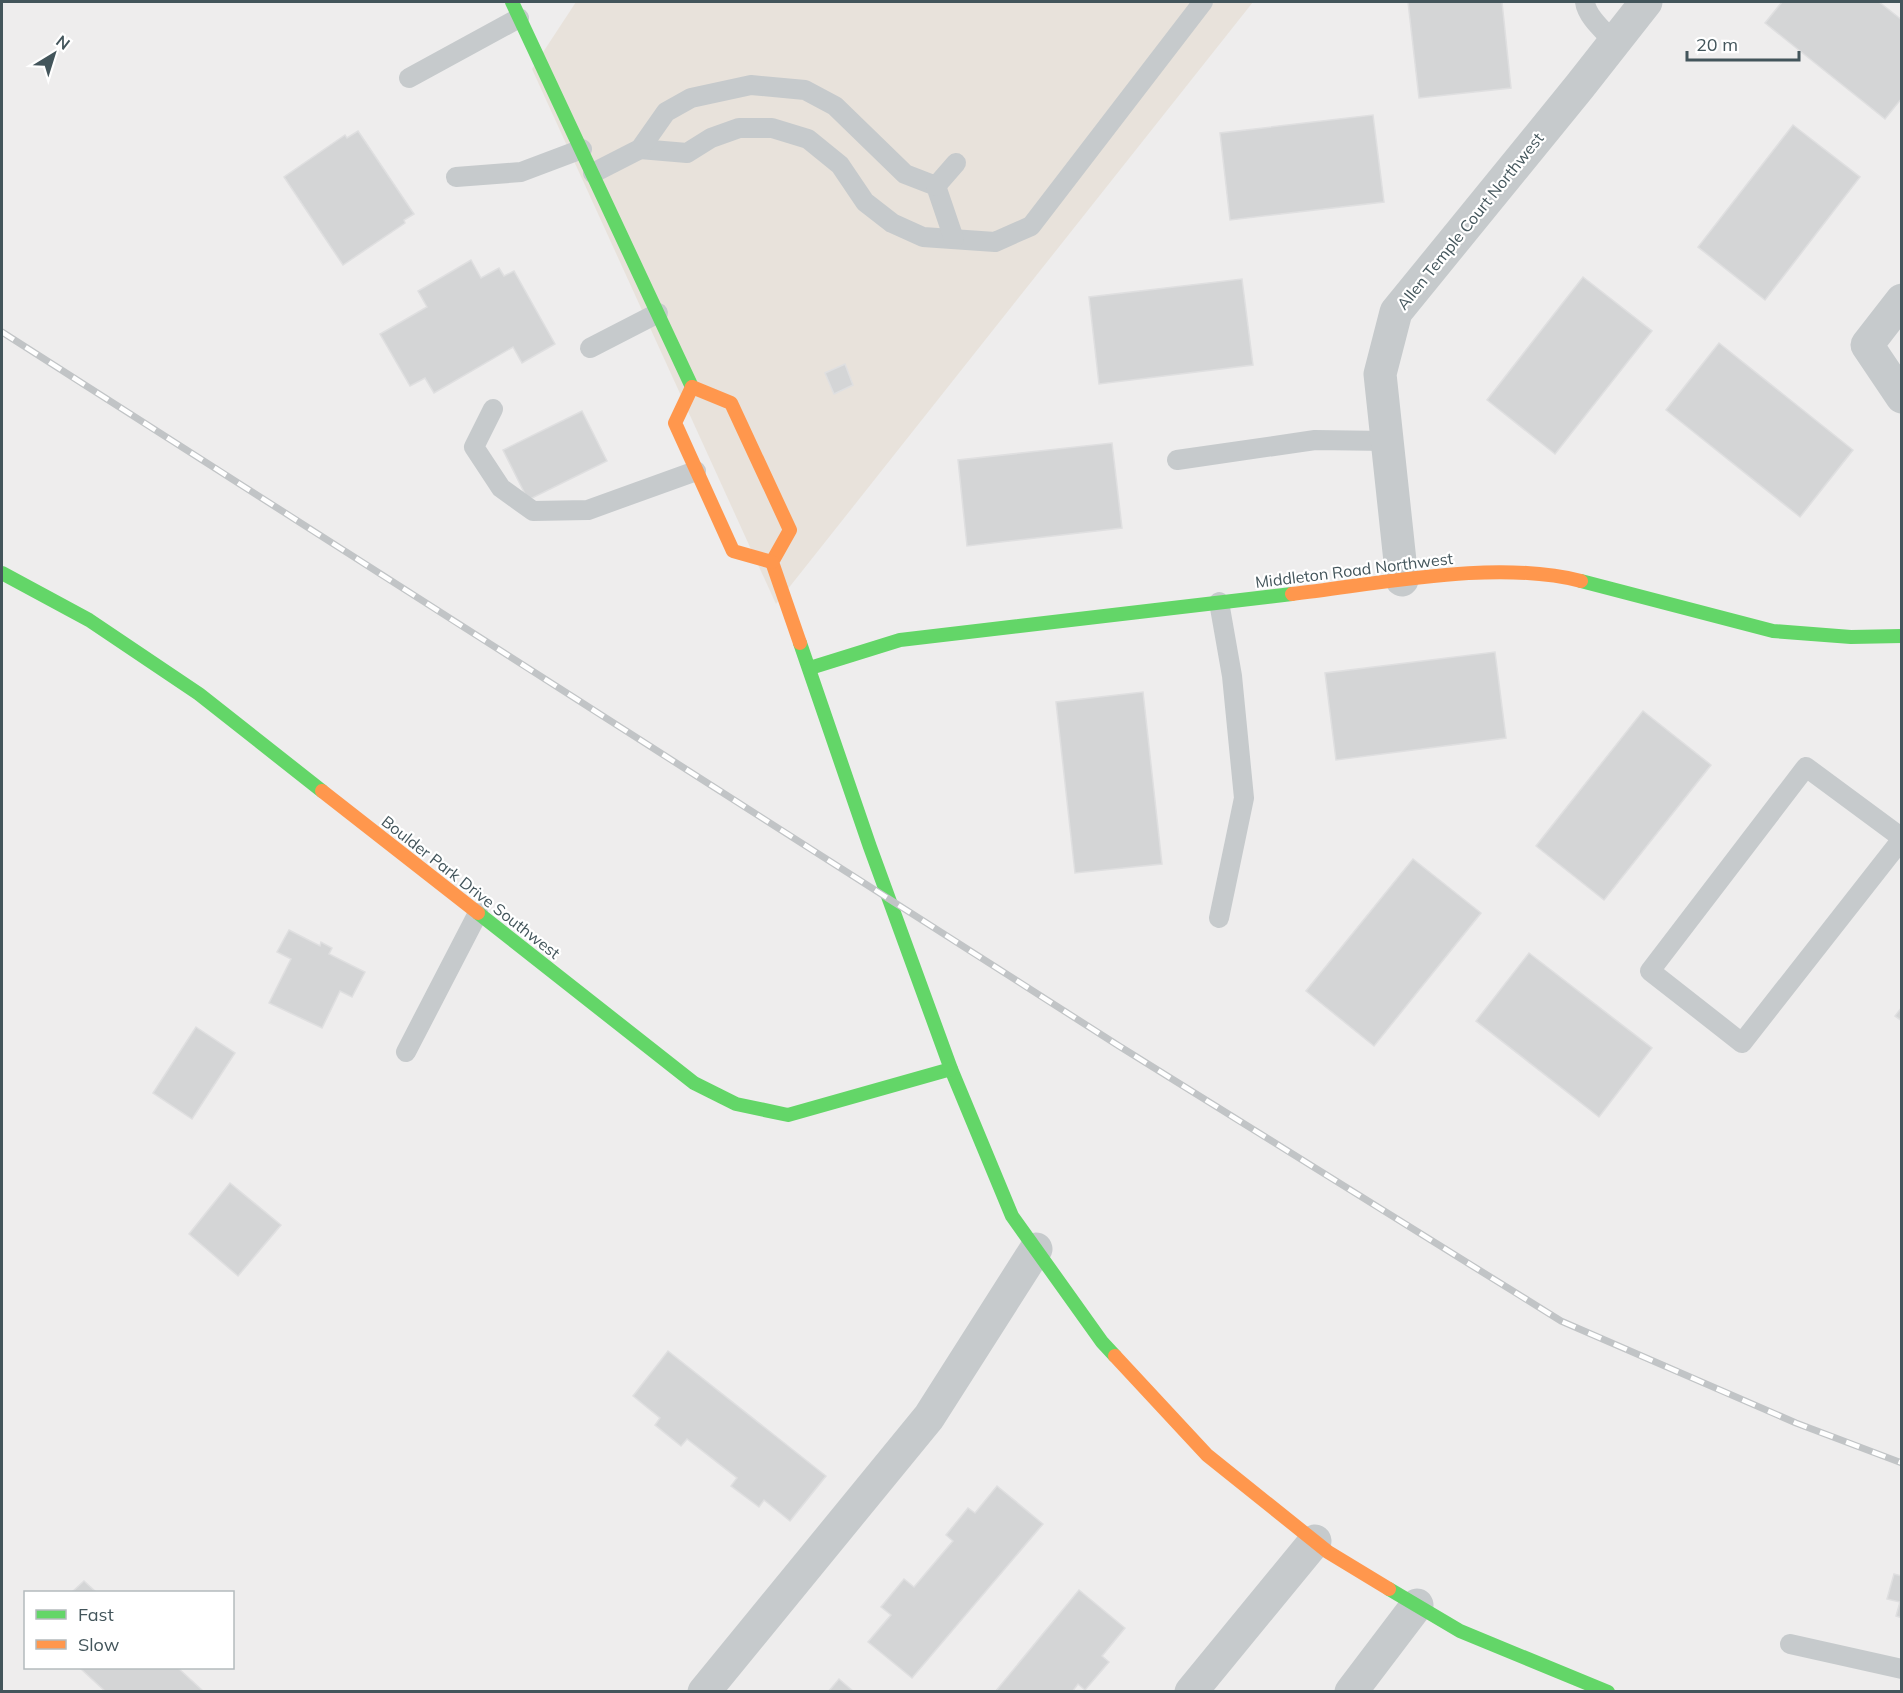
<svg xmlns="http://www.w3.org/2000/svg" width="1903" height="1693" font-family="Mulish,sans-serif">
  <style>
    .commercial { fill: #e8e2db }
    .building { fill: #d4d5d6; stroke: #dfdfe0; stroke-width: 1.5 }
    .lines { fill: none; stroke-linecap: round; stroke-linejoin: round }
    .lane { stroke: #c6cacc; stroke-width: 20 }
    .street { stroke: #c6cacc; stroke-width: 33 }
    .fast { stroke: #63d668; stroke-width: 14 }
    .slow { stroke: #ff974d; stroke-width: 14 }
    .rail-casing { stroke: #c1c4c6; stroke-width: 7 }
    .rail { stroke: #fff; stroke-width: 4.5; stroke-dasharray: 14; stroke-linecap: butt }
    .labels { text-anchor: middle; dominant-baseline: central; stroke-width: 4.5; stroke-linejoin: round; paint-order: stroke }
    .street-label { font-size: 16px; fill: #43555b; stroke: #fff }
  </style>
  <rect width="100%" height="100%" fill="#eeeded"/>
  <polygon class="commercial" points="576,2 1253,2 776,604 532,69"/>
  <g class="building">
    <polygon points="1408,2 1502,2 1511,88 1419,98"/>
    <polygon points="1782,2 1879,2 1902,20 1902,98 1885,119 1765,23"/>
    <polygon points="1373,115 1384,202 1230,220 1220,133"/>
    <polygon points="1793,125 1860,177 1765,300 1698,247"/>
    <polygon points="358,131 414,214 404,220 405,223 343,265 284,177 345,135 347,138"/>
    <polygon points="471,260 481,278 499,268 504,276 514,271 555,344 522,363 513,347 434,393 425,378 410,386 380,334 427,307 418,291"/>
    <polygon points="1583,277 1652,331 1555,454 1487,400"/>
    <polygon points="1242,279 1253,365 1099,384 1089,297"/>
    <polygon points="1719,343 1853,450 1800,517 1666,410"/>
    <polygon points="845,364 853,385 834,394 825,373"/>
    <polygon points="582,411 607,461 528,500 503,450"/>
    <polygon points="1112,443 1122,528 967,546 958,460"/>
    <polygon points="1495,652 1506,738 1336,760 1325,673"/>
    <polygon points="1143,692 1162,864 1075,873 1056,702"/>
    <polygon points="1643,711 1711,765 1604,900 1536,846"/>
    <polygon points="1413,859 1481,913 1374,1046 1306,991"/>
    <polygon points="289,930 320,946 321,942 332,948 329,954 365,972 352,997 340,991 322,1028 269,1003 291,959 277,952"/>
    <polygon points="1529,953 1652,1048 1599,1117 1476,1021"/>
    <polygon points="1902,1007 1902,1021 1895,1016"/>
    <polygon points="196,1027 235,1053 192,1119 153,1093"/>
    <polygon points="230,1183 281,1225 238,1276 189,1234"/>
    <polygon points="668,1351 826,1476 790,1521 764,1500 759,1507 731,1486 737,1478 687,1439 681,1446 655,1425 660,1418 633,1396"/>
    <polygon points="997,1486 1043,1524 912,1678 868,1642 891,1615 881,1607 904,1579 914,1587 953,1541 946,1535 968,1508 975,1513"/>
    <polygon points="1894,1574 1902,1576 1902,1618 1896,1616 1900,1602 1887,1599"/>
    <polygon points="84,1581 96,1592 72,1592"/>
    <polygon points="1079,1590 1125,1628 1102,1656 1109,1662 1085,1690 1078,1684 1072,1692 995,1692"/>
    <polygon points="80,1668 178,1668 204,1692 106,1692"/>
    <polygon points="839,1679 854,1692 828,1692"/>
  </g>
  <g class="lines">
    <g class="lane">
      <path d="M1585,2C1587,17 1604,31 1614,42"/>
      <polyline points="409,78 519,18"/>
      <polyline points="640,149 687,153 711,138 739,128 772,128 808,139 840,165 865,202 892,223 923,237 995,242 1031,226 1203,2"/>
      <polyline points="593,173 640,149 666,112 691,98 751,85 805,90 835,106 905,174 936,186 954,239"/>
      <polyline points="456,177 521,172 582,149"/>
      <polyline points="936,186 956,163"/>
      <polyline points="590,348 658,313"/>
      <polyline points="493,409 474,447 501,488 533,511 588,510 696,471"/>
      <polyline points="1177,460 1315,440 1388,441"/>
      <polyline points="1219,602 1232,676 1244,798 1219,918"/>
      <polyline points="1902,838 1806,767 1650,971 1742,1043 1902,839"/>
      <polyline points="406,1052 478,913"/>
      <polyline points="1790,1644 1902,1669"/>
    </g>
    <g class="street">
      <polyline points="1902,300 1867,345 1902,397"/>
      <polyline points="1402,580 1380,374 1396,312 1580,86 1646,2"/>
      <polyline points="704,1692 929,1417 1036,1249"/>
      <polyline points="1191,1692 1315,1541"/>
      <polyline points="1351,1692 1417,1605"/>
    </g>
    <g class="fast">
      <polyline points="512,2 692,387"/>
      <polyline points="2,573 89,620 199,694 322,791"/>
      <polyline points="1581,581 1773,631 1851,637 1902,636"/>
      <polyline points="800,643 870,847 951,1069 1012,1216 1102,1342 1115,1356"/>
      <polyline points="810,668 900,640 1292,594"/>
      <polyline points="478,913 694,1083 736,1104 788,1115 951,1069"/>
      <polyline points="1389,1589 1460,1631 1608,1692"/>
    </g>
    <g class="slow">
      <polyline points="692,387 731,403 790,530 772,562 800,643"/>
      <polyline points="692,387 675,423 733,551 772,562"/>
      <path d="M1292,594C1380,584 1495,559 1581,581"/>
      <polyline points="322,791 478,913"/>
      <polyline points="1115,1356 1207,1455 1328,1552 1389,1589"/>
    </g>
    <g class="rail-casing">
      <polyline id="rail" points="2,332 1119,1046 1561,1321 1796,1423 1902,1463"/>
    </g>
    <use href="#rail" class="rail"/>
  </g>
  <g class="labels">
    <g class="street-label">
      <text transform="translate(1470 221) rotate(-51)">Allen Temple Court Northwest</text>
      <text transform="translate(1354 570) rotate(-7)">Middleton Road Northwest</text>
      <text transform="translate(471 887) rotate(38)">Boulder Park Drive Southwest</text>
    </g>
  </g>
  <rect width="1903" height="1693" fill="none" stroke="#43555b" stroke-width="6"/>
  <rect x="24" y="1591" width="210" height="78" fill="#ffffff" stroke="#b4bbbd" stroke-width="1.5"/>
  <rect x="36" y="1610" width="30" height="9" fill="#63d668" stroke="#b4bbbd" stroke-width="1.5"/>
  <text x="78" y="1621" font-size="18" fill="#43555b">Fast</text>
  <rect x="36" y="1640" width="30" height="9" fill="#ff974d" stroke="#b4bbbd" stroke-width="1.5"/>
  <text x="78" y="1651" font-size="18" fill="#43555b">Slow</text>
  <g transform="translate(54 54) rotate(38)" stroke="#ffffff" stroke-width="4.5" paint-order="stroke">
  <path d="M0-4.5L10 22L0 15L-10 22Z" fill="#43555b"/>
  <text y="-9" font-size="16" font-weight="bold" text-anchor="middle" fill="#43555b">N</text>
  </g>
  <path d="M1687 51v9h112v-9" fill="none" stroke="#43555b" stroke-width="3"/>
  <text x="1696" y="51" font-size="18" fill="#43555b" stroke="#ffffff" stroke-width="4.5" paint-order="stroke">20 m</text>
</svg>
